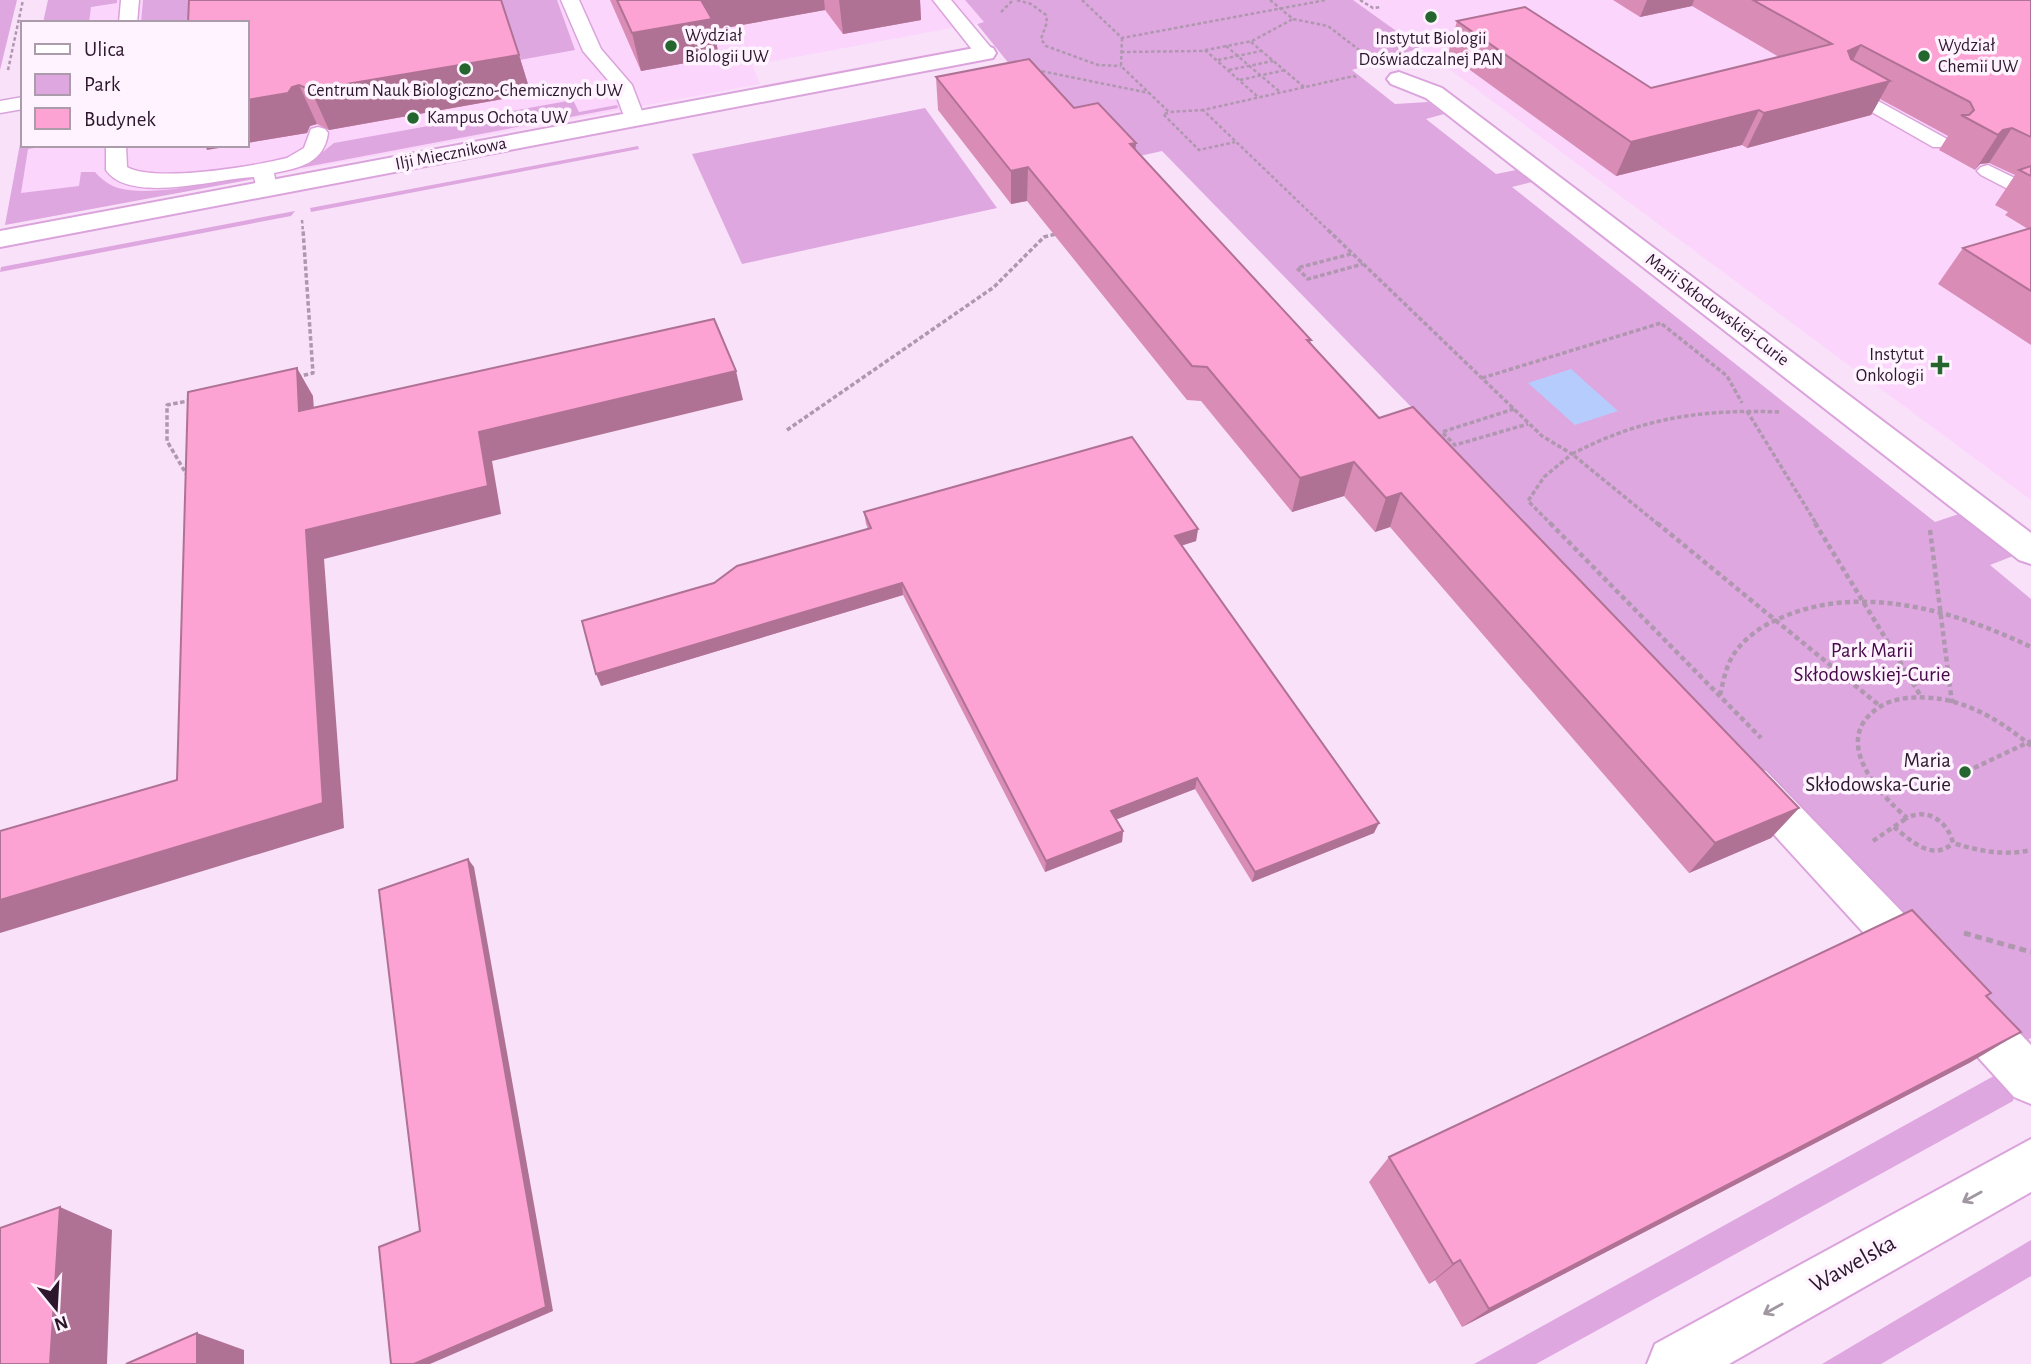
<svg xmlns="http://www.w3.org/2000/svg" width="2031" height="1364" font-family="'Alegreya Sans',sans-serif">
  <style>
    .built { fill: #fbd5fc }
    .green { fill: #dea7df }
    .water { fill: #b6ccfd }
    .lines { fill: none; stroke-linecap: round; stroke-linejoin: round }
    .service-casing { stroke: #dba3dc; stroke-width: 3 }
    .minor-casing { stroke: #dba3dc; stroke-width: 4 }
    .primary-casing { stroke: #dba3dc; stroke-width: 4 }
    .path-far3 { stroke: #af98af; stroke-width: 2.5; stroke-dasharray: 3.5 2.5; stroke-linecap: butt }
    .path-far2 { stroke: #af98af; stroke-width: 3.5; stroke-dasharray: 4.5 2.5; stroke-linecap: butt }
    .path-far1 { stroke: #af98af; stroke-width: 4.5; stroke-dasharray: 5 3.5; stroke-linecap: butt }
    .path { stroke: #af98af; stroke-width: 5; stroke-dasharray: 7 4.5; stroke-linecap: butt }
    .service { fill: #fff; fill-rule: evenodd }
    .minor { fill: #fff; fill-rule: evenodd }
    .primary { fill: #fff; fill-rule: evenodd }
    .wall { fill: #d98cb6 }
    .shaded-wall { fill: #b07294 }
    .building { fill: #fca3d4; stroke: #b07294; stroke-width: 2 }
    .oneway { stroke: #a097a0 }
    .poi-dot { fill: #25652e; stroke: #fff3ff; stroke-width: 2.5 }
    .labels { text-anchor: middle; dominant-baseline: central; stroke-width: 7; stroke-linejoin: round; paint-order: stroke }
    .far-poi-label { font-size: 18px; fill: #2c172d; stroke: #fff3ff; text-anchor: start }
    .far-street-label { font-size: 18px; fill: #2c172d; stroke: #fff3ff }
    .park-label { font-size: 21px; fill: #470a4a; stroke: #fff3ff }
    .poi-label { font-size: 21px; fill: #2c172d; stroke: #fff3ff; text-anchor: end }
    .near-street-label { font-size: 24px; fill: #2c172d; stroke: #fff3ff }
  </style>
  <rect width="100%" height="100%" fill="#f9e1f9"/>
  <g class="built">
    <polygon points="48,0 965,0 984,22 752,65 760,84 5,225 23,128 23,145 247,145 247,23 43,23"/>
    <polygon points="1353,0 2031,0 2031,500 1426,52"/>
  </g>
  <g class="green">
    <polygon points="0,0 17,0 0,70"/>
    <polygon points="48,0 117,0 117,3 91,7 89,23 43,23"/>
    <polygon points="143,0 202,0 202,23 141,23"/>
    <polygon points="500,0 557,0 575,50 514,61"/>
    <polygon points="965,0 1353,0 1420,48 1352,70 1395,104 1428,102 1444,114 1426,119 1496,174 1516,170 1532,182 1512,187 1935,522 1959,514 2013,556 1990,565 2031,599 2031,1038 2022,1043 1685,689 1657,701 1419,415 1162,151 1113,162 1019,76 977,24 984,22"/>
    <polygon points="573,100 579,112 617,105 618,108 279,172 315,158 334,143"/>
    <polygon points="925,108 997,208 742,264 692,154"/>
    <path d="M23,128V145H53L28,149L21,193L79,186L81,172H95C101,179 109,185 118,188C151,197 207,183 241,177L254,179L5,225Z"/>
    <polygon points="638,146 639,149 311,212 310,208"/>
    <polygon points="295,211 291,216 0,272 1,267"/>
    <polygon points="2001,1072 2014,1092 2013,1101 1536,1364 1474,1364"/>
    <polygon points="2031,1240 2031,1276 1881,1364 1822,1364"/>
  </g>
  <polygon class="water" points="1571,369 1618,411 1575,425 1528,383"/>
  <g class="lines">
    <g class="service-casing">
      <g id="service">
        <polygon points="121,0 139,0 137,23 119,23"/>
        <polygon points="561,0 579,0 601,49 632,85 645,119 642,123 628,123 625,119 613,86 583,51"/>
        <polygon points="933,0 951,0 992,49 994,53 992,57 978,57"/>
        <polygon points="1842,81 1947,139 1950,143 1947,147 1933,147 1835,91 1832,87"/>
        <polygon points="23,97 23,109 0,113 0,101"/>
        <path d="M318,127L325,129L328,133C324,163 300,168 274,173L277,189L274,194H258L254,177C218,178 130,205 106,170V145H126L127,167C154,183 255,166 287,158L304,148L311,129Z"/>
        <polygon points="1988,165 2031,186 2031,201 1981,175 1977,171 1981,167"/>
      </g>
    </g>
    <g class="minor-casing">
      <g id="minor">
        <polygon points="985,46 993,48 996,53 993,58 0,247 0,231"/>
        <polygon points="1399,72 1442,88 2031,533 2031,564 2019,560 1426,98 1391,84 1387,79 1391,74"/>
        <polygon points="1752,766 1766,771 1935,946 1942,961 1935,976 1919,982 1903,976 1738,795 1731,783 1738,771"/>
        <polygon points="1963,985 1979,991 2031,1045 2031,1104 2014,1097 1947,1023 1940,1007 1947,991"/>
      </g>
    </g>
    <g class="primary-casing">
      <polygon id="primary" points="2031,1139 2031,1192 1729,1364 1647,1364 1655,1344"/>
    </g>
    <g class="path-far3">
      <polyline points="1017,0 1031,4 1046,15 1047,22 1041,39 1046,46 1098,65 1121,66"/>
      <polyline points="1082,0 1122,38 1326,0"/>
      <polyline points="1270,0 1293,19 1328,26 1367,56"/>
      <polyline points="1360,0 1373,8 1381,7"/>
      <polyline points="1001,12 1013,0"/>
      <polyline points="1122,38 1121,66 1169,112 1203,110"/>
      <polyline points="1251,42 1304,87"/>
      <polyline points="1226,46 1280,92"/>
      <polyline points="1205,50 1258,97"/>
      <polyline points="1121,52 1201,51 1252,41 1293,19"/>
      <polyline points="1218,60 1261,51"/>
      <polyline points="8,70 23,0"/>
      <polyline points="1036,70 1149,93"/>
      <polyline points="1229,70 1273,61"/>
      <polyline points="1240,80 1285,70"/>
      <polyline points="1168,113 1163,114 1199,150 1235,142"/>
      <polyline points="302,220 303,232"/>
      <polyline points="1330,232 1203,110 1354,76 1358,79"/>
    </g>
    <g class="path-far2">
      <polyline points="1328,230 1542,436 1572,454 1544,477 1528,501 1552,525"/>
      <polyline points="1351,254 1297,268 1308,279 1363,264"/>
      <polyline points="1662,324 1727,376 1742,403"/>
      <polyline points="297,377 313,373 303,230"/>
      <polyline points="1482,378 1661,323"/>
      <polyline points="1514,409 1442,432 1455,445 1528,424"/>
      <polyline points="1747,411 1817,525"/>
      <polyline points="787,430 994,287 1044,237 1060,233"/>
      <polyline points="188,477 167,441 167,405 193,400"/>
      <path d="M1659,525L1572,454C1641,418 1702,409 1779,412"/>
    </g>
    <g class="path-far1">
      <polyline points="1550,523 1761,738"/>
      <polyline points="1657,523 1880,706"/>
      <polyline points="1815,523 1922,698"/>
      <polyline points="1930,530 1952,703"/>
      <path d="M1720,695C1723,683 1725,670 1731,659C1739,643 1758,628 1774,621C1855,581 1954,610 2031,647"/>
      <path d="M2031,746C2005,724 1975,705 1941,699C1921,696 1895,696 1878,708C1831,740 1877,792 1907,818C1928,807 1948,822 1953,843C1979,851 2004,856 2031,850"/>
      <polyline points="1974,768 2031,741"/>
      <path d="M1894,827C1911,841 1933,862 1953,843"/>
      <polyline points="1873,841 1907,818"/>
    </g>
    <polyline class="path" points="1964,933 2031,952"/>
    <use href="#service" class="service"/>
    <use href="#minor" class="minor"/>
    <use href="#primary" class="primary"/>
  </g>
  <g class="wall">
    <polygon points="610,0 920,0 921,20 843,34 825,10 714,30 719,57 641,71"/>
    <polygon points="1613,0 2031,0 2031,345 1938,284 1963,248 2028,229 2005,215 2008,212 1995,205 2015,175 1989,163 1980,164 1975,170 1939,150 1948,136 1880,99 1871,115 1747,148 1742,145 1616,176 1448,54 1457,21 1651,88 1779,57 1692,6 1640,17"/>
    <polygon points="247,23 519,55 531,94 329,130 317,124 310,126 307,133 247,143"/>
    <polygon points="936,77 1074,108 1135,150 1311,340 1310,344 1379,418 1799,808 1771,838 1689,873 1390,527 1375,532 1344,496 1292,512 1201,401 1187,400 1027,201 1011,204 938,110"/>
    <polygon points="864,512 1198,529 1196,541 1181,546 1374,833 1252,882 1195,789 1116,819 1123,831 1122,842 1045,872 903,595 601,686 714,583 868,529 866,524"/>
    <polygon points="1986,996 1971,1062 1462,1327 1435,1280 1429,1284 1369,1182 1389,1157"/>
  </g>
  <g class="shaded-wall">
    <polygon points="699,0 824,0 825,10 714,30 719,57 641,71 632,33"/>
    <polygon points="839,0 920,0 921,20 843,34"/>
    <polygon points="1647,0 1694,0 1692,6 1640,17"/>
    <polygon points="1861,45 1843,79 1848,51"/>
    <polygon points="519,55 531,94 329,130 311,90"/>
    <polygon points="1890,81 1871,115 1747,148 1764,113"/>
    <polygon points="299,85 317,124 310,126 307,133 247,143 247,100"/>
    <polygon points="1759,110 1742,145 1616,176 1631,142"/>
    <polygon points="2012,128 1989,163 1980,164 1975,170 1998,135 2003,130"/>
    <polygon points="1136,143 1133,176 1130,144"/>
    <polygon points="205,145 237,145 207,150"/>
    <polygon points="1028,167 1027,201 1011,204 1011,171"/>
    <polygon points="297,368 313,396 316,440 299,411"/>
    <polygon points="736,371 743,400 492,461 501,514 324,559 344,828 0,933 0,900 323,803 306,530 479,432"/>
    <polygon points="1354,462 1344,496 1292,512 1300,478"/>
    <polygon points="1401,493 1390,527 1375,532 1386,498"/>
    <polygon points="1198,529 1196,541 1173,548 1175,536"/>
    <polygon points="902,583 903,595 601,686 596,674"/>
    <polygon points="1197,778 1195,789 1110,822 1111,811"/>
    <polygon points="1799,808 1771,838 1689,873 1715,843"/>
    <polygon points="1379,823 1374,833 1252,882 1255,872"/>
    <polygon points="1123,831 1122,842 1045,872 1046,861"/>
    <polygon points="468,859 474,867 553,1311 430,1364 414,1364"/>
    <polygon points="2021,1032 1971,1062 1462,1327 1489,1309"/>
    <polygon points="60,1207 112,1230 107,1364 50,1364"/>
    <polygon points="1460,1260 1435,1280 1429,1284 1453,1264"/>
    <polygon points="197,1333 244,1350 244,1364 197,1364"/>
  </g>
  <g class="building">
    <polygon points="189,0 501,0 519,55 311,90 299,85 292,87 288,93 247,100 247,23 188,23"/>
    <polygon points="617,0 701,0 712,19 632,33"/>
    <polygon points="1753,0 2031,0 2031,137 2012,128 2003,130 1998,135 1961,115 1969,115 1974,110 1970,102 1861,45 1848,51 1851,59 1890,81 1764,113 1759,110 1631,142 1457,21 1525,7 1651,88 1832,44"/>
    <polygon points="1029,59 1074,108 1098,103 1136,143 1130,144 1311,340 1307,340 1379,418 1413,407 1799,808 1715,843 1401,493 1386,498 1354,462 1300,478 1207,367 1192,366 1028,167 1011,171 936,77"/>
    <polygon points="2031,166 2031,176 2019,170"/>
    <polygon points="2031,228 2031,291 1963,248"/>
    <polygon points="714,319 736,371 479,432 488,486 306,530 323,803 0,900 0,831 177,780 188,392 297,368 299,411"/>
    <polygon points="1132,437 1198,529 1175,536 1379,823 1255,872 1197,778 1111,811 1123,831 1046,861 902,583 596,674 582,621 714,583 737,566 871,528 864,512"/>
    <polygon points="468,859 546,1307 414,1364 391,1364 379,1247 420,1231 379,890"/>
    <polygon points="1912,910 1991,993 1986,996 2021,1032 1489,1309 1460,1260 1453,1264 1389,1157"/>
    <polygon points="60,1207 50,1364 0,1364 0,1228"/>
    <polygon points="197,1333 197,1364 126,1364"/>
  </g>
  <defs><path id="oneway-shaft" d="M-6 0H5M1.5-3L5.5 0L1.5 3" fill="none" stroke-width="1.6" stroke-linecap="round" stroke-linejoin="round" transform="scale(1.75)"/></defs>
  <g class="oneway">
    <use href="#oneway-shaft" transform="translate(1972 1197) rotate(151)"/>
    <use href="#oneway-shaft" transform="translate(1773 1309) rotate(151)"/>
  </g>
  <g class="poi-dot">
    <circle cx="1431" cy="17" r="7"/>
    <circle cx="671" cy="46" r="7"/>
    <circle cx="1924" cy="56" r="7"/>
    <circle cx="465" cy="69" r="7"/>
    <circle cx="413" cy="118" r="7"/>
    <path d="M1936.5 354.5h7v7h7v7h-7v7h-7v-7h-7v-7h7z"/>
    <circle cx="1965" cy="772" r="7"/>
  </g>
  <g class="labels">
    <g class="far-poi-label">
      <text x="685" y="36">Wydział<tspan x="685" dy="21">Biologii UW</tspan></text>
      <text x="1431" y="39" text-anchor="middle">Instytut Biologii<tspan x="1431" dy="21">Doświadczalnej PAN</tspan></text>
      <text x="1938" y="46">Wydział<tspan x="1938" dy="21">Chemii UW</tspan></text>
      <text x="465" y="91" text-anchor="middle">Centrum Nauk Biologiczno-Chemicznych UW</text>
      <text x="427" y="118">Kampus Ochota UW</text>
      <text x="1924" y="355" text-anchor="end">Instytut<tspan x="1924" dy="21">Onkologii</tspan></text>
    </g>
    <g class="far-street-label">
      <text transform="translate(451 154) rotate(-11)">Ilji Miecznikowa</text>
      <text transform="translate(1717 310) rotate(37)">Marii Skłodowskiej-Curie</text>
    </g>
    <g class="park-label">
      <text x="1872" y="650">Park Marii<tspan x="1872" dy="24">Skłodowskiej-Curie</tspan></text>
    </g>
    <g class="poi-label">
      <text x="1951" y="760">Maria<tspan x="1951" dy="24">Skłodowska-Curie</tspan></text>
    </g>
    <g class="near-street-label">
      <text transform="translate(1853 1264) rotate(-29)">Wawelska</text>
    </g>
  </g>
  <rect x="21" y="21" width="228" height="126" fill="#fff3ff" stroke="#ab9bab" stroke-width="2"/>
  <rect x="35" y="44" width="35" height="10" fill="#ffffff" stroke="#ab9bab" stroke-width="2"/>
  <text x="84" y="56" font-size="21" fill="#2c172d">Ulica</text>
  <rect x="35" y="74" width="35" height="21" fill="#dea7df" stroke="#ab9bab" stroke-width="2"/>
  <text x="84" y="91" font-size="21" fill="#2c172d">Park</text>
  <rect x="35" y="108" width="35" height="21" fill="#fca3d4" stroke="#ab9bab" stroke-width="2"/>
  <text x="84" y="126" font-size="21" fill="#2c172d">Budynek</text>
  <g transform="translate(56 1308) rotate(162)" stroke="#fff3ff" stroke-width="5" paint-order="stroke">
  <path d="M0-5L12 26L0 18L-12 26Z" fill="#2c172d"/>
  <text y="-10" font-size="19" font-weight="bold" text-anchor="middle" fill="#2c172d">N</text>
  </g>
</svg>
